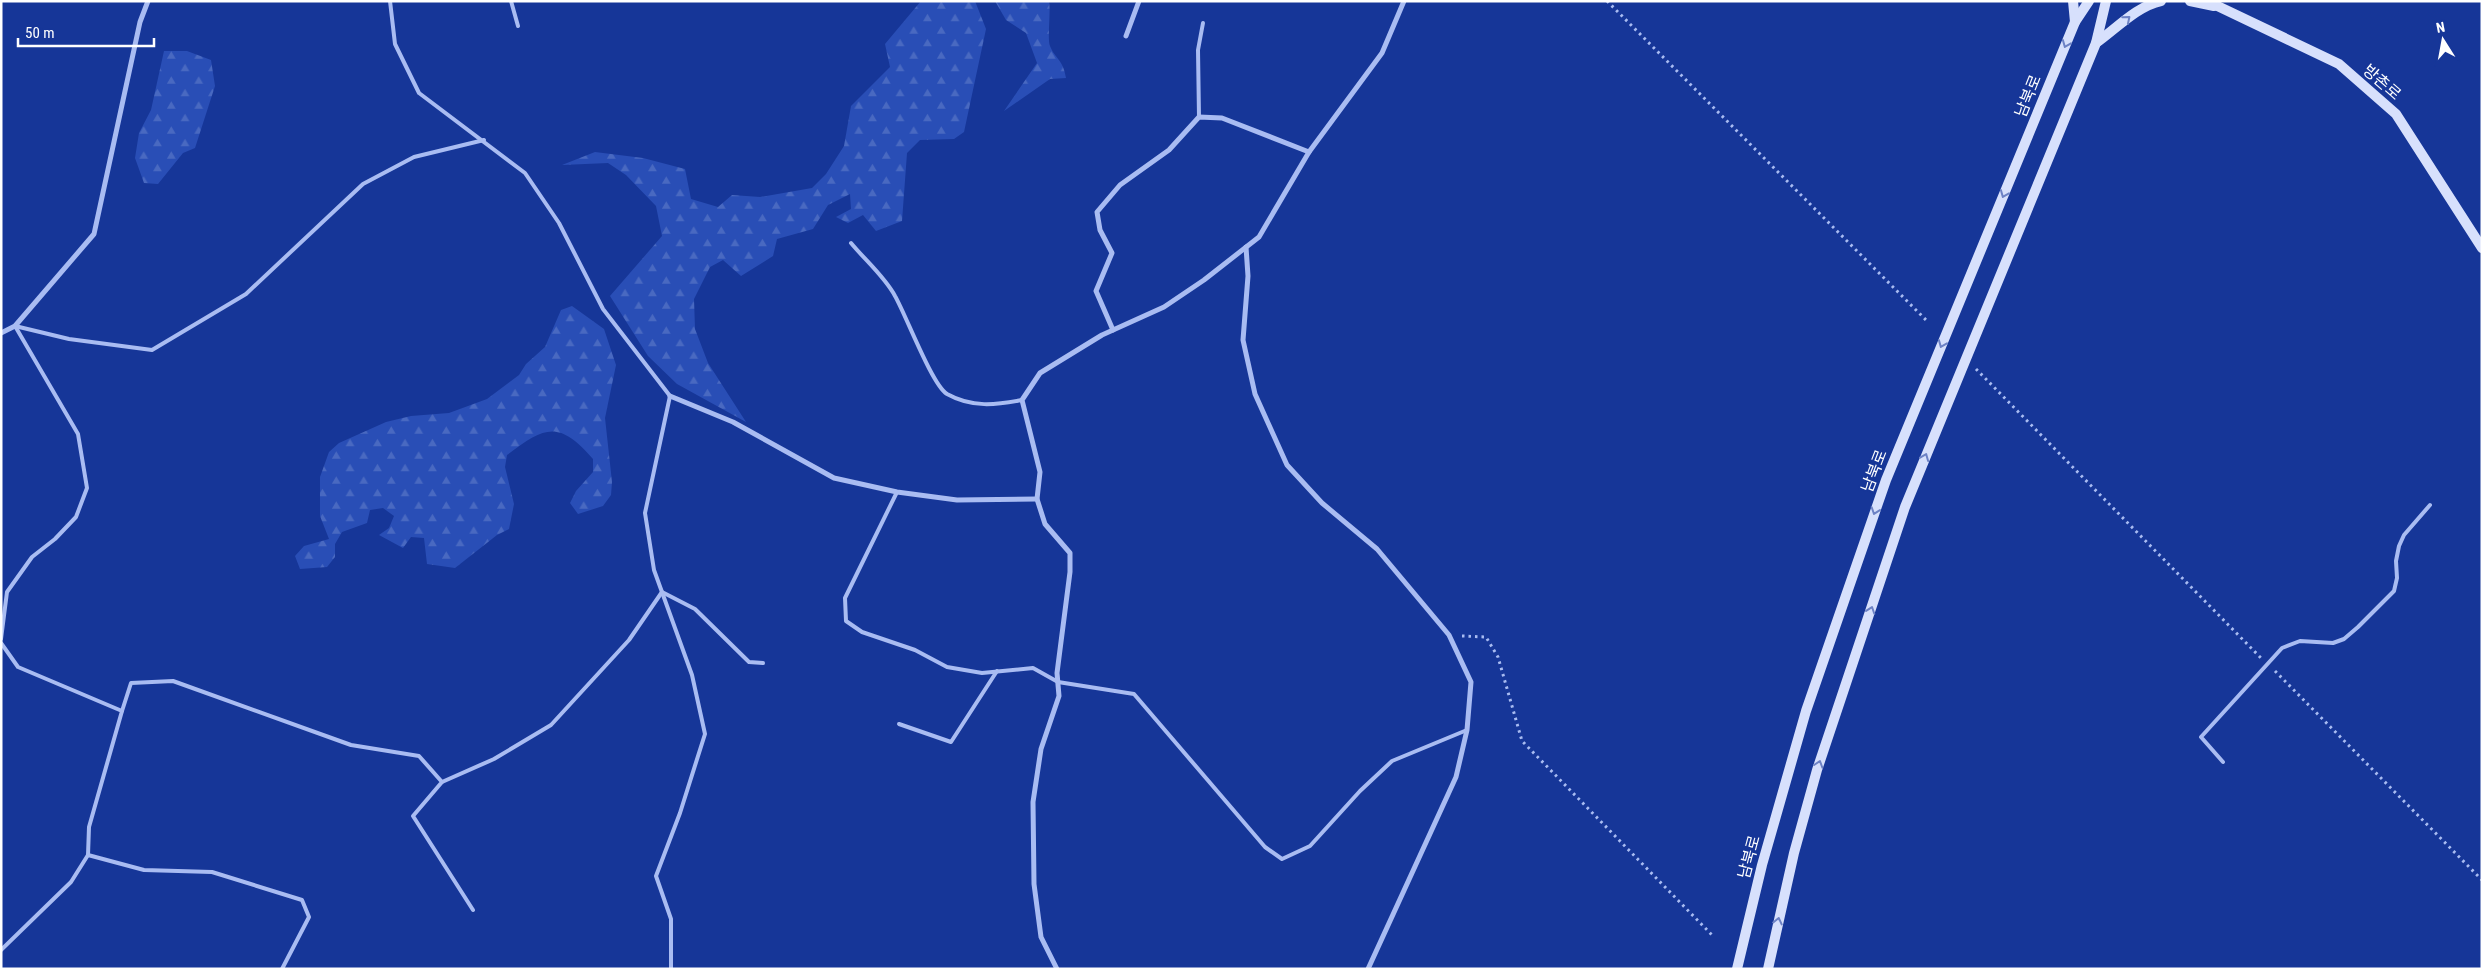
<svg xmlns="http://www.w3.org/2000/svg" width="2483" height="970" font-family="'Roboto Condensed','Noto Sans KR',sans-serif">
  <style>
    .forest { fill: url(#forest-firs) }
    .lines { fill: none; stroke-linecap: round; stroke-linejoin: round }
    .path { stroke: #a9bcf2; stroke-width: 3; stroke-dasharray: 2.5 4; stroke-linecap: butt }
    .service { stroke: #a9bcf2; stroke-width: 4 }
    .minor { stroke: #a9bcf2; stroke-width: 5 }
    .secondary { stroke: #d7e0fc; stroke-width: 10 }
    .oneway { stroke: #6d82c5 }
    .labels { text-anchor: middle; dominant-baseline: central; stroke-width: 4; stroke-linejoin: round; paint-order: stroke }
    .street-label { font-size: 16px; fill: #fff; stroke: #163698 }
  </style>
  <defs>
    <pattern id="forest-firs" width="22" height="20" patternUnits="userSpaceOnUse" patternTransform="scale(1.25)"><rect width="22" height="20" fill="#294eb6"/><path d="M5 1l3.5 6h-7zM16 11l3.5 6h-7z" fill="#4969c1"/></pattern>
  </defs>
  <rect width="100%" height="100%" fill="#163698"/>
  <g class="forest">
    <polygon points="921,1 975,1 986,29 964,132 954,139 920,140 907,153 902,221 876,231 863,215 848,223 836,217 851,209 850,194 828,205 813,229 777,239 773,256 741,276 723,260 710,267 694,299 695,329 708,363 746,422 677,384 648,356 610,296 662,236 656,206 626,175 608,163 562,165 595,152 643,158 685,169 691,199 718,207 732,195 760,197 812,188 826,174 844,146 851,106 890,67 885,44"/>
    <path d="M995,1H1049C1051,12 1047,39 1050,46C1055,59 1063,59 1066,78L1050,79L1004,111L1037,63L1026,33L1006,20Z"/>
    <polygon points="164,51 187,51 211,60 215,86 195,148 183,153 158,184 144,183 135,158 139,133 151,110"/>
    <path d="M572,306L604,329L616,365L605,418L612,482L611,495L603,506L578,514L570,503L576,491L593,472V459C559,420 545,426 507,455L505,467L514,504L509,529L497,535L455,568L427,564L424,538L411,537L403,548L379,535L389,528L394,516L383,508L370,510L367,523L342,532L335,544V557L327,567L300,569L295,556L304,546L329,539L320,516V477L329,452L339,443L386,422L411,416L449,413L487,399L519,375L526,364L545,347L561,310Z"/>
  </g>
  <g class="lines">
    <g class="path">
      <polyline points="1607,1 1927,321"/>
      <polyline points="1976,369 2261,658"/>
      <polyline points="1462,636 1486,637 1498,657 1522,741 1712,935"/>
      <polyline points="2275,671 2482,880"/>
    </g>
    <g class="service">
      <polyline points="390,1 395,44 419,93 525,173 559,223 603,309 670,396 645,513 654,570 692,675 705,734 680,813 656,876 671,919 671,969"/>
      <polyline points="511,1 518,26"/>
      <polyline points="1199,117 1198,50 1203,23"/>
      <path d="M851,243C865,260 885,277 895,296C906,315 932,385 947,394C972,408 996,405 1022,400"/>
      <polyline points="15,326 69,339 152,350 246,294 363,184 414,157 484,140"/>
      <polyline points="897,492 845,598 846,621 862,632 915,650 947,667 982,673 1033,668 1058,682 1134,694 1265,847 1282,859 1310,846 1360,791 1392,761 1467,730"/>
      <polyline points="1,639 7,592 32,557 55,539 76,517 87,488 78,434 15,326"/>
      <polyline points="1,643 18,667 122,711 89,827 88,855 71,882 1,950"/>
      <polyline points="122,711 131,683 173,681 351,745 419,756 442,782 413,816 473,910"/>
      <polyline points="899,724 951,742 997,671"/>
      <polyline points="2223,762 2201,737 2282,648 2300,641 2333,643 2344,639 2358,627 2394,591 2397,578 2396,561 2399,546 2404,535 2430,505"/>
      <polyline points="442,782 494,759 551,725 629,640 662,592 695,609 749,662 763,663"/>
      <polyline points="88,855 144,870 212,872 302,900 309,917 282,969"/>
    </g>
    <g class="minor">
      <polyline points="1126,36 1139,1"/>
      <polyline points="1246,247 1248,276 1243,340 1255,394 1287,465 1322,503 1377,549 1449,635 1471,682 1467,730 1456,777 1368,969"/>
      <polyline points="1113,330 1096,291 1112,253 1100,230 1097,212 1120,185 1169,150 1199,117 1222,118 1309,152"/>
      <polyline points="1,333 15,326 94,234 140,22 148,1"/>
      <polyline points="670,396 733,422 834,478 897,492 957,500 1037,499"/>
      <polyline points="1057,969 1041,937 1034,884 1033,802 1041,749 1059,696 1057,673 1070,572 1070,553 1045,524 1037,499 1040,472 1022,400 1040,373 1102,335 1164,307 1204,280 1259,237 1309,152 1382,53 1404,1"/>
    </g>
    <g class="secondary">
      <polyline points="2073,1 2075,22"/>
      <polyline points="2190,1 2214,6"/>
      <polyline points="2207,1 2339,64 2396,114 2482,248"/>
      <path d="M2096,43C2116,29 2137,6 2161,1"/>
      <polyline points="1737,969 1762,865 1806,711 1886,480 2075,22 2089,1"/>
      <polyline points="1768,969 1794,853 1817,770 1905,507 2096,43 2106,1"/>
    </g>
  </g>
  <defs><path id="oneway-chevron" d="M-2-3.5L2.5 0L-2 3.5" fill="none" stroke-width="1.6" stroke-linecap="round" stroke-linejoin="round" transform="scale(1.25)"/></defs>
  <g class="oneway">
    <use href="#oneway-chevron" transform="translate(2127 19) rotate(-40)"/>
    <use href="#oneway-chevron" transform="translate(2066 44) rotate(112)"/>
    <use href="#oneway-chevron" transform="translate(2004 194) rotate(112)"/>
    <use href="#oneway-chevron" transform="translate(1942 344) rotate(112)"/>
    <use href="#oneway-chevron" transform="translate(1925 457) rotate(-68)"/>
    <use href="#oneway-chevron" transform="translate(1875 511) rotate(109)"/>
    <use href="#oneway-chevron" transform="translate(1871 610) rotate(-71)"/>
    <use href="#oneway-chevron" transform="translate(1819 764) rotate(-72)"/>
    <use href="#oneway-chevron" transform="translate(1778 921) rotate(-77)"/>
  </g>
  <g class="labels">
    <g class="street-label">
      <text transform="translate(2382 82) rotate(41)">방촌로</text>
      <text transform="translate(2028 96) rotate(-68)">남북로</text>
      <text transform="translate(1874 471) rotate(-69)">남북로</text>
      <text transform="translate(1749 857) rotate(-75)">남북로</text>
    </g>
  </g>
  <rect width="2483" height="970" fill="none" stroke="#ffffff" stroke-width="5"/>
  <g transform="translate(2443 40) rotate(349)" stroke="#163698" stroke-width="4" paint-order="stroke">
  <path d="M0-4L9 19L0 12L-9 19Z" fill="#ffffff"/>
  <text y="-8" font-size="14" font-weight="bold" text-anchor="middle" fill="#ffffff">N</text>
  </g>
  <path d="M18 38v8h136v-8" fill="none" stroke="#ffffff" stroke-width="2.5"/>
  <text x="25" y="38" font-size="15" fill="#ffffff" stroke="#163698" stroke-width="4" paint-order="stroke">50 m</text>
</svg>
